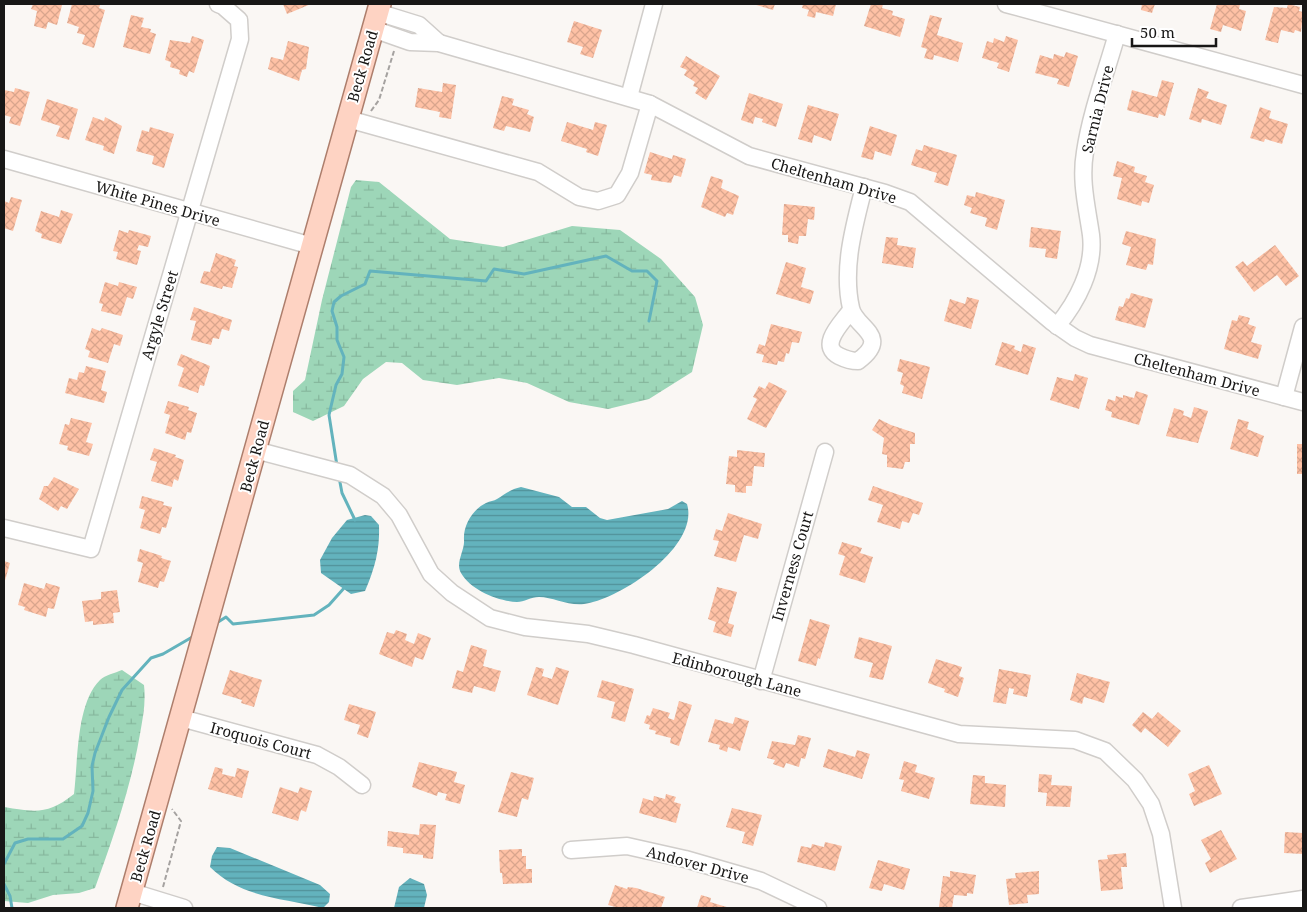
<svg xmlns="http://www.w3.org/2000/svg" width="1307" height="912" font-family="'Noto Serif',serif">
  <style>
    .wetland { fill: url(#wetland-marsh) }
    .water { fill: url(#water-rules) }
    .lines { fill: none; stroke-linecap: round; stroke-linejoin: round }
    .stream { stroke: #63b3bd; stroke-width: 3 }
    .building { fill: url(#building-cross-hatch) }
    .minor-casing { stroke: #d0cdca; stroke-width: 19 }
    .major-casing { stroke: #ad7e6c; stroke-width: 24 }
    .path { stroke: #a5a2a0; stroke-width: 2; stroke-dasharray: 5 2.5; stroke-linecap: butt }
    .minor { stroke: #fff; stroke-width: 16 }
    .major { stroke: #fed3c3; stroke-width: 21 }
    .labels { text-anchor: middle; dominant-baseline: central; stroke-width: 4; stroke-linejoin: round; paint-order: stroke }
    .street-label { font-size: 15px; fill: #181716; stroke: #fff }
  </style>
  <defs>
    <pattern id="wetland-marsh" width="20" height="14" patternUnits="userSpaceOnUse" patternTransform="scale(1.25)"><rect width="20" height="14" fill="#9dd6b8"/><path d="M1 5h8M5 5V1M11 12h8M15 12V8" fill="none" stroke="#86b79d"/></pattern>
    <pattern id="water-rules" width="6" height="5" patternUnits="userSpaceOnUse" patternTransform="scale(1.25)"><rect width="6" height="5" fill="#63b3bd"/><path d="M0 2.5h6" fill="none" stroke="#519199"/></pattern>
    <pattern id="building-cross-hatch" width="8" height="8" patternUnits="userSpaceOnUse" patternTransform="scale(1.25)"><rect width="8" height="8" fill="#fec1a5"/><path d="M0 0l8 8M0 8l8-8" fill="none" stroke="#d9a58d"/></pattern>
  </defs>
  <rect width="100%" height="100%" fill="#faf7f4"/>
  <g class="wetland">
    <polygon points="356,180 379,182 450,239 503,247 572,226 620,230 661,259 695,297 703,325 692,372 649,399 608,409 569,402 527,383 499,378 457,385 423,380 402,363 386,362 363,379 344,406 313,421 293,412 293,391 305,380 322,300 351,187"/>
    <path d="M122,670L144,685C146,702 143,717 140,734C131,787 113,838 95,888L79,893L53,895L28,903L4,901V807C35,812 48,815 74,794C78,762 76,703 100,680C105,675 115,673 122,670Z"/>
  </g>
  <g class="water">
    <path d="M521,487L559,497L572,507H586L600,518L607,520L668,509L682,501L687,504C700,547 619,600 584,604C568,606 553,597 539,597C531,597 524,602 517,602C497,601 471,590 461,573C455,563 465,550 464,540C463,525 473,509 486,503C490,501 494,501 497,499C505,494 511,489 521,487Z"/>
    <path d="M365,515L371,516L379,525C380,549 375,568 365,591L351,594L321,573L320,560L332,538L347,520Z"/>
    <path d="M217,847L230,848L320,885L330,894L329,902L323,908C283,898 241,898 210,867L212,856Z"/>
    <polygon points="410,878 424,884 427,895 424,908 394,908 399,887"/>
  </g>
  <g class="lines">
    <g class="stream">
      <polyline points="337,466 329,415 336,385 342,374 344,357 337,340 337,327 332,311 334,302 341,296 365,284 370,271 486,281 494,269 524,274 606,256 632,271 647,271 657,281 649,321"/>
      <polyline points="339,477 342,493 355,520"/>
      <polyline points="215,624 226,617 233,624 314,615 329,605 345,587"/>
      <polyline points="4,864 15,843 28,839 63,839 82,826 88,813 93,791 92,766 95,753 109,717 122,690 151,658 163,654 194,636"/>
      <polyline points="4,884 10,896 12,908"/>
    </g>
  </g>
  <g class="building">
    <polygon points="33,4 62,5 57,25 48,22 46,29 34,26 37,11 31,9"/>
    <polygon points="72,4 97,4 100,5 99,8 105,10 94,48 82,44 85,35 77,33 79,27 67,23"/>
    <polygon points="283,4 311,4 287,14"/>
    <polygon points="753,4 775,4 773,10"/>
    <polygon points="803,4 836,4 833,16 816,12 815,18 807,16 809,10 802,8"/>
    <polygon points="871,4 883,4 882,8 893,11 892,15 905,19 900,37 864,26"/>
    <polygon points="1142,4 1155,4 1152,13 1141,10"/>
    <polygon points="1217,4 1240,4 1239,9 1246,11 1241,31 1223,25 1221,32 1210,29"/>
    <polygon points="1288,4 1300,7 1299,11 1303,12 1301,32 1295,30 1294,33 1281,30 1278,43 1265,40 1274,7 1287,8"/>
    <polygon points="131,15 144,18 141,27 151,29 150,32 156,34 150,54 123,47"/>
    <polygon points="930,15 942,18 937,35 963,43 958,62 934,55 933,60 924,58 927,49 921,47"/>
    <polygon points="574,21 602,30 593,58 580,54 583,47 567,42"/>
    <polygon points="192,36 204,40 194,73 189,71 187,77 179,74 180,70 170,67 171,62 165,60 170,40 190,43"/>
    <polygon points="1006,36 1018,40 1009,72 997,68 999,63 982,58 987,41 993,43 994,38 1004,42"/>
    <polygon points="288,41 309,47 306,69 302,70 299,81 268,69 271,57 283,60"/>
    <polygon points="1066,52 1078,56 1069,87 1057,84 1059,79 1035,73 1040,55 1053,59 1054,54 1064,57"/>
    <polygon points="686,56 720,76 706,100 695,93 698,88 693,86 695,82 684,75 687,70 680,67"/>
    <polygon points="1162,80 1174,83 1165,116 1159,114 1158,118 1127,110 1132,90 1157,97"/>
    <polygon points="443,83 456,85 451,119 439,117 440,112 415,107 418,88 442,92"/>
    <polygon points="15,88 30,92 20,126 9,123 11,117 4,115 4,90 14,92"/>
    <polygon points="1198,88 1209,92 1206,98 1227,105 1221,125 1202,119 1201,123 1189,119"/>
    <polygon points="749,93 783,104 776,127 762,122 763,119 755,117 753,124 741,120"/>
    <polygon points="502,96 514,99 512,105 529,110 527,114 534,117 530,132 506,126 504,131 493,128"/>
    <polygon points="47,99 78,109 69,140 56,136 60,126 41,120"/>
    <polygon points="808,105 839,114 831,141 814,135 812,143 798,139"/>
    <polygon points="1260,107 1271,111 1269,118 1288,124 1282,144 1265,139 1264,142 1250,138"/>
    <polygon points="93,117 104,121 105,117 122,126 114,154 103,150 104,146 85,140"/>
    <polygon points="567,122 593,130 595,122 607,125 598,156 586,152 587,149 561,141"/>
    <polygon points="870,126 897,135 891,156 875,151 873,160 861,157"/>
    <polygon points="150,127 174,134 164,168 152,164 154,156 136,151 142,130 149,132"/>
    <polygon points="924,145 957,155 948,186 934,182 937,173 911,165 916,149 922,151"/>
    <polygon points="650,152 672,159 673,155 686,159 681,177 674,175 671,183 651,180 652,175 644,173"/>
    <polygon points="1117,161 1135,167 1134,172 1147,176 1145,182 1154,185 1149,203 1142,201 1141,206 1117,199 1122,178 1113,176"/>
    <polygon points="711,176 723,180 721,188 739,196 733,215 727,213 725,217 701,207"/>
    <polygon points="976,192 1005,200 997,230 985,226 987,218 970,213 972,208 964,205 967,195 975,197"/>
    <polygon points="11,197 22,200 13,231 4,228 4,201 9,203"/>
    <polygon points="784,204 815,207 814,220 808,219 806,236 799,236 798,244 788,242 788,235 782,235"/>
    <polygon points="61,210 73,214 61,244 41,238 42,234 35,231 41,211 59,217"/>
    <polygon points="1031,227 1061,231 1057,259 1045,257 1046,249 1029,247"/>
    <polygon points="119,230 128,233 129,230 151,236 148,247 139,245 137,250 141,251 137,265 116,259 118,252 113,251"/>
    <polygon points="1126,231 1156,239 1153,265 1148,264 1146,270 1126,265 1131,247 1122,244"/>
    <polygon points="886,237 898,238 897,245 916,248 913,268 882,263"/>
    <polygon points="1275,245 1299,276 1286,286 1277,275 1254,292 1235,267 1243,261 1247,266"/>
    <polygon points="216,253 236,260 234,266 238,267 232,288 223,286 222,289 200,283 204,271 210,272"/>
    <polygon points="786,262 806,268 801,287 814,291 810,304 776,294"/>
    <polygon points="105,282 118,286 119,282 137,287 133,299 127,297 121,316 101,311 103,304 99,303"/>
    <polygon points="1131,293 1153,299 1145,328 1115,320 1119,306 1123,307 1126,298 1129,299"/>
    <polygon points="967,297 979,300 971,329 944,321 950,299 965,304"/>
    <polygon points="194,307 232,320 229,331 222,329 219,339 213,338 211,345 191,340 196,321 190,320"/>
    <polygon points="1239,315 1250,318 1248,324 1256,327 1251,342 1262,345 1258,359 1224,349 1232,320 1237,321"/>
    <polygon points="771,324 802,332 799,343 792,342 789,354 786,353 784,362 778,361 777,365 762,362 764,355 756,353 759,344 765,346"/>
    <polygon points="92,328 100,331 102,328 123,335 120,346 114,344 108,363 88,357 90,351 85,349"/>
    <polygon points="1002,342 1015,346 1014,349 1021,352 1023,344 1036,348 1028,375 995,365"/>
    <polygon points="181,354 210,366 204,386 200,385 198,393 178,386 184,368 177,365"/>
    <polygon points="900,359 930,367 922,399 902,393 904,386 900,384 903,373 897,371"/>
    <polygon points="86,366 106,371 101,390 107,392 104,403 65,393 69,378 77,380 79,372 84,373"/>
    <polygon points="1075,374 1088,378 1079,409 1050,400 1057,377 1073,381"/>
    <polygon points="769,382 787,391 766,428 747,419 757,399 753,397 759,386 765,389"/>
    <polygon points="1136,391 1148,395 1139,425 1111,417 1112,412 1105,410 1108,399 1115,401 1116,396 1123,398 1123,395 1134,398"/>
    <polygon points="168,401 189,407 188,410 197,413 191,433 187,432 185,440 165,433 170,415 164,413"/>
    <polygon points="1194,407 1208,411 1198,443 1166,436 1174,408 1184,411 1183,415 1191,418"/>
    <polygon points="71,418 92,423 86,442 93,444 89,456 67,450 68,446 59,444 65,424 69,425"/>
    <polygon points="879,419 891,425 915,433 915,444 910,444 910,462 905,462 903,469 887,467 887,455 882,454 884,438 872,430"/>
    <polygon points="1238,419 1249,422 1247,429 1264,436 1258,457 1230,449"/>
    <rect x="1297" y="444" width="6" height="30"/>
    <polygon points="154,448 176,455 175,457 184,460 178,481 174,479 172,487 151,481 157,462 150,460"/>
    <polygon points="737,450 765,453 764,467 754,466 752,486 746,486 746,493 735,492 735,485 726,484 729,456 737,457"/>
    <polygon points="54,477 79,489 67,509 61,506 58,511 39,499 44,486 48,486"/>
    <polygon points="873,486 923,503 919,515 913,513 909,523 902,521 900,529 877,522 883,505 868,500"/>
    <polygon points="142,496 164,502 163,505 172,507 166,528 162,527 160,534 140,528 145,510 139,508"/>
    <polygon points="728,513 762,524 758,539 744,535 736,562 714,556 719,541 713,540 716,529 722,531"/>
    <polygon points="842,542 862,548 860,553 873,557 865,583 839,575 845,556 838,554"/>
    <polygon points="140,549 162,556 161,558 171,561 164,582 160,581 158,588 138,582 143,563 137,561"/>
    <polygon points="4,561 10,563 4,584"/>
    <polygon points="24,583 44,589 46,583 60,587 54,609 48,608 46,617 24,610 25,607 18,605"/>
    <polygon points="717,587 737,592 728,623 734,625 731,637 713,632 716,622 708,619"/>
    <polygon points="117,590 120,612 113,613 114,623 93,625 93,621 85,622 82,601 101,599 101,592"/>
    <polygon points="810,619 830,625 820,659 818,658 816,666 798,661"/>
    <polygon points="396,630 407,634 405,640 414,644 418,633 431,638 423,660 415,657 412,667 379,654 387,632 394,634"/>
    <polygon points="859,637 892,646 883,680 869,677 873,663 854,658"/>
    <polygon points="471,645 487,650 483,666 501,671 495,692 474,686 472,693 452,688 457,670 463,672"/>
    <polygon points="936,659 962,667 959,676 964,678 958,697 944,692 945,689 928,683"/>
    <polygon points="536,667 544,669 542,676 552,679 556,667 569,671 558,705 527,695"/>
    <polygon points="999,669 1031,675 1027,697 1013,694 1014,689 1009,688 1006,704 993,702"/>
    <polygon points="230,670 262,680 254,707 241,703 242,700 222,694"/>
    <polygon points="1077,673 1110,682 1104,703 1084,697 1082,704 1070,700"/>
    <polygon points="602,680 634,689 625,722 611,718 615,702 597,697"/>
    <polygon points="679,701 692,705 679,746 670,743 671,738 655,734 656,731 649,729 650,725 644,723 647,715 650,716 653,708 670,713 668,718 674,720"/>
    <polygon points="349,704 376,712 368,738 357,734 360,725 344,720"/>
    <polygon points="1143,712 1152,719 1158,712 1181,731 1168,747 1145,728 1141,733 1132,725"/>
    <polygon points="735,717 749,721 740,751 728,747 727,752 719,749 720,745 708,742 715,719 733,724"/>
    <polygon points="798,735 811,738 805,759 801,758 799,767 786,763 784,768 773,764 775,760 767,758 772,741 795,745"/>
    <polygon points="828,749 855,757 857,750 870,754 862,779 823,767"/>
    <polygon points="904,761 917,765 915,772 935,778 929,799 901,791 904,780 899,779"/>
    <polygon points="419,762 457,772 454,782 465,785 460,804 445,800 447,794 438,792 437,796 412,787"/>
    <polygon points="1209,765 1222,794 1194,806 1189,794 1195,791 1188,774"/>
    <polygon points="215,767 223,769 222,774 235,777 237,768 249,771 242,798 208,789"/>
    <polygon points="511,772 534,778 528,800 522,798 517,817 498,812"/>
    <polygon points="1039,774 1052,775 1051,785 1072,786 1070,807 1046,806 1047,793 1038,792"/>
    <polygon points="973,775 985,776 985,783 1006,785 1005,807 970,804"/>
    <polygon points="280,787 298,793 300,787 312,791 306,812 301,810 298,821 272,813"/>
    <polygon points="666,794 676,797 674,802 681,804 676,823 639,813 643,798 653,801 654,796 665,799"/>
    <polygon points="732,808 762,815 753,846 742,843 745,832 726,827"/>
    <polygon points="420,824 436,825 433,859 423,858 423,855 403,853 403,848 387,846 388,831 419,835"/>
    <polygon points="1221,830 1237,859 1210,873 1205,863 1211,859 1201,840"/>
    <polygon points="1285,832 1303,833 1303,854 1284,853"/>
    <polygon points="825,842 842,846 835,871 797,862 801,846 811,848 812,844 824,847"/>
    <polygon points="522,849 522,856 526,856 526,869 532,869 532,883 503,884 502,873 500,873 499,850"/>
    <polygon points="1126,853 1127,867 1121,867 1123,889 1101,891 1098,860 1108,859 1107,855"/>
    <polygon points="878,860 910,869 904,890 884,884 882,891 869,888"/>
    <polygon points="950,871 976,875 973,894 967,893 967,896 954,895 952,908 939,907 943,876 950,877"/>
    <polygon points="1039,871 1039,894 1027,895 1028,903 1009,905 1006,879 1016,878 1015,873"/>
    <polygon points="615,885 627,889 628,887 636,888 665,897 661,908 619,908 608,905"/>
    <polygon points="701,895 711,898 710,902 730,908 697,908"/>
  </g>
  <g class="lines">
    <g class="minor-casing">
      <g id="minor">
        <polyline points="1006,4 1303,85"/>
        <polyline points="377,12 419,25 439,43"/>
        <polyline points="373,29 410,42 439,43 650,104 749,156 885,193 910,202 1052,322 1075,338 1090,345 1303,402"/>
        <polyline points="629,97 654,4"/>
        <polyline points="348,119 538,172 579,197 598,201 617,195 630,173 650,104"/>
        <polyline points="4,159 312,246"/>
        <path d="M851,310C844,321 817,345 839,356C845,359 850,361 858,361C892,336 855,328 851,308C842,268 854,226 864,187"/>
        <path d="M1057,326C1077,302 1095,268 1091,235C1087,207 1080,181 1085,152C1091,112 1106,73 1117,34"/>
        <polyline points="1284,397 1303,327"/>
        <polyline points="255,450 350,475 383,496 399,515 431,574 452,593 490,618 525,627 588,634 634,645 959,734 1075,740 1105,751 1135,780 1151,804 1161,834 1173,908"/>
        <polyline points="4,528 91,549 240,39 239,20 223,6 218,4"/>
        <polyline points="761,681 825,452"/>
        <polyline points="181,718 317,755 339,767 362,785"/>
        <polyline points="571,850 627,846 685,859 761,881 818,908"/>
        <polyline points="132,892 184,908"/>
        <polyline points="1241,908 1303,899"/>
      </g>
    </g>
    <g class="major-casing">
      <polyline id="major" points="127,908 380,4"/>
    </g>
    <g class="path">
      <polyline points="371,111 379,100 394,51"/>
      <polyline points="163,887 181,821 172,809"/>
    </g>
    <use href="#minor" class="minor"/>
    <use href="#major" class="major"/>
  </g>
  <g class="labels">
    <g class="street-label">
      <text transform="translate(362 66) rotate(-74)">Beck Road</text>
      <text transform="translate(1097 109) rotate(-76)">Sarnia Drive</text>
      <text transform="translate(834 180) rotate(16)">Cheltenham Drive</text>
      <text transform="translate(158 203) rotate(16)">White Pines Drive</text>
      <text transform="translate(159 315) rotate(-73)">Argyle Street</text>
      <text transform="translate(1197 374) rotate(15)">Cheltenham Drive</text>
      <text transform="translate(254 456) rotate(-75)">Beck Road</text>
      <text transform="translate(792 566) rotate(-74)">Inverness Court</text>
      <text transform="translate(737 674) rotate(15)">Edinborough Lane</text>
      <text transform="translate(261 740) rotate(15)">Iroquois Court</text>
      <text transform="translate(145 846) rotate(-74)">Beck Road</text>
      <text transform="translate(698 864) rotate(15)">Andover Drive</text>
    </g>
  </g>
  <rect width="1307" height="912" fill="none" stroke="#181716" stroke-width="10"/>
  <path d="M1132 38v8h84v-8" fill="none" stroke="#181716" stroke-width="2.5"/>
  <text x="1140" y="38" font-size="15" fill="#181716" stroke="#ffffff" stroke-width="4" paint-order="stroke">50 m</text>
</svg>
